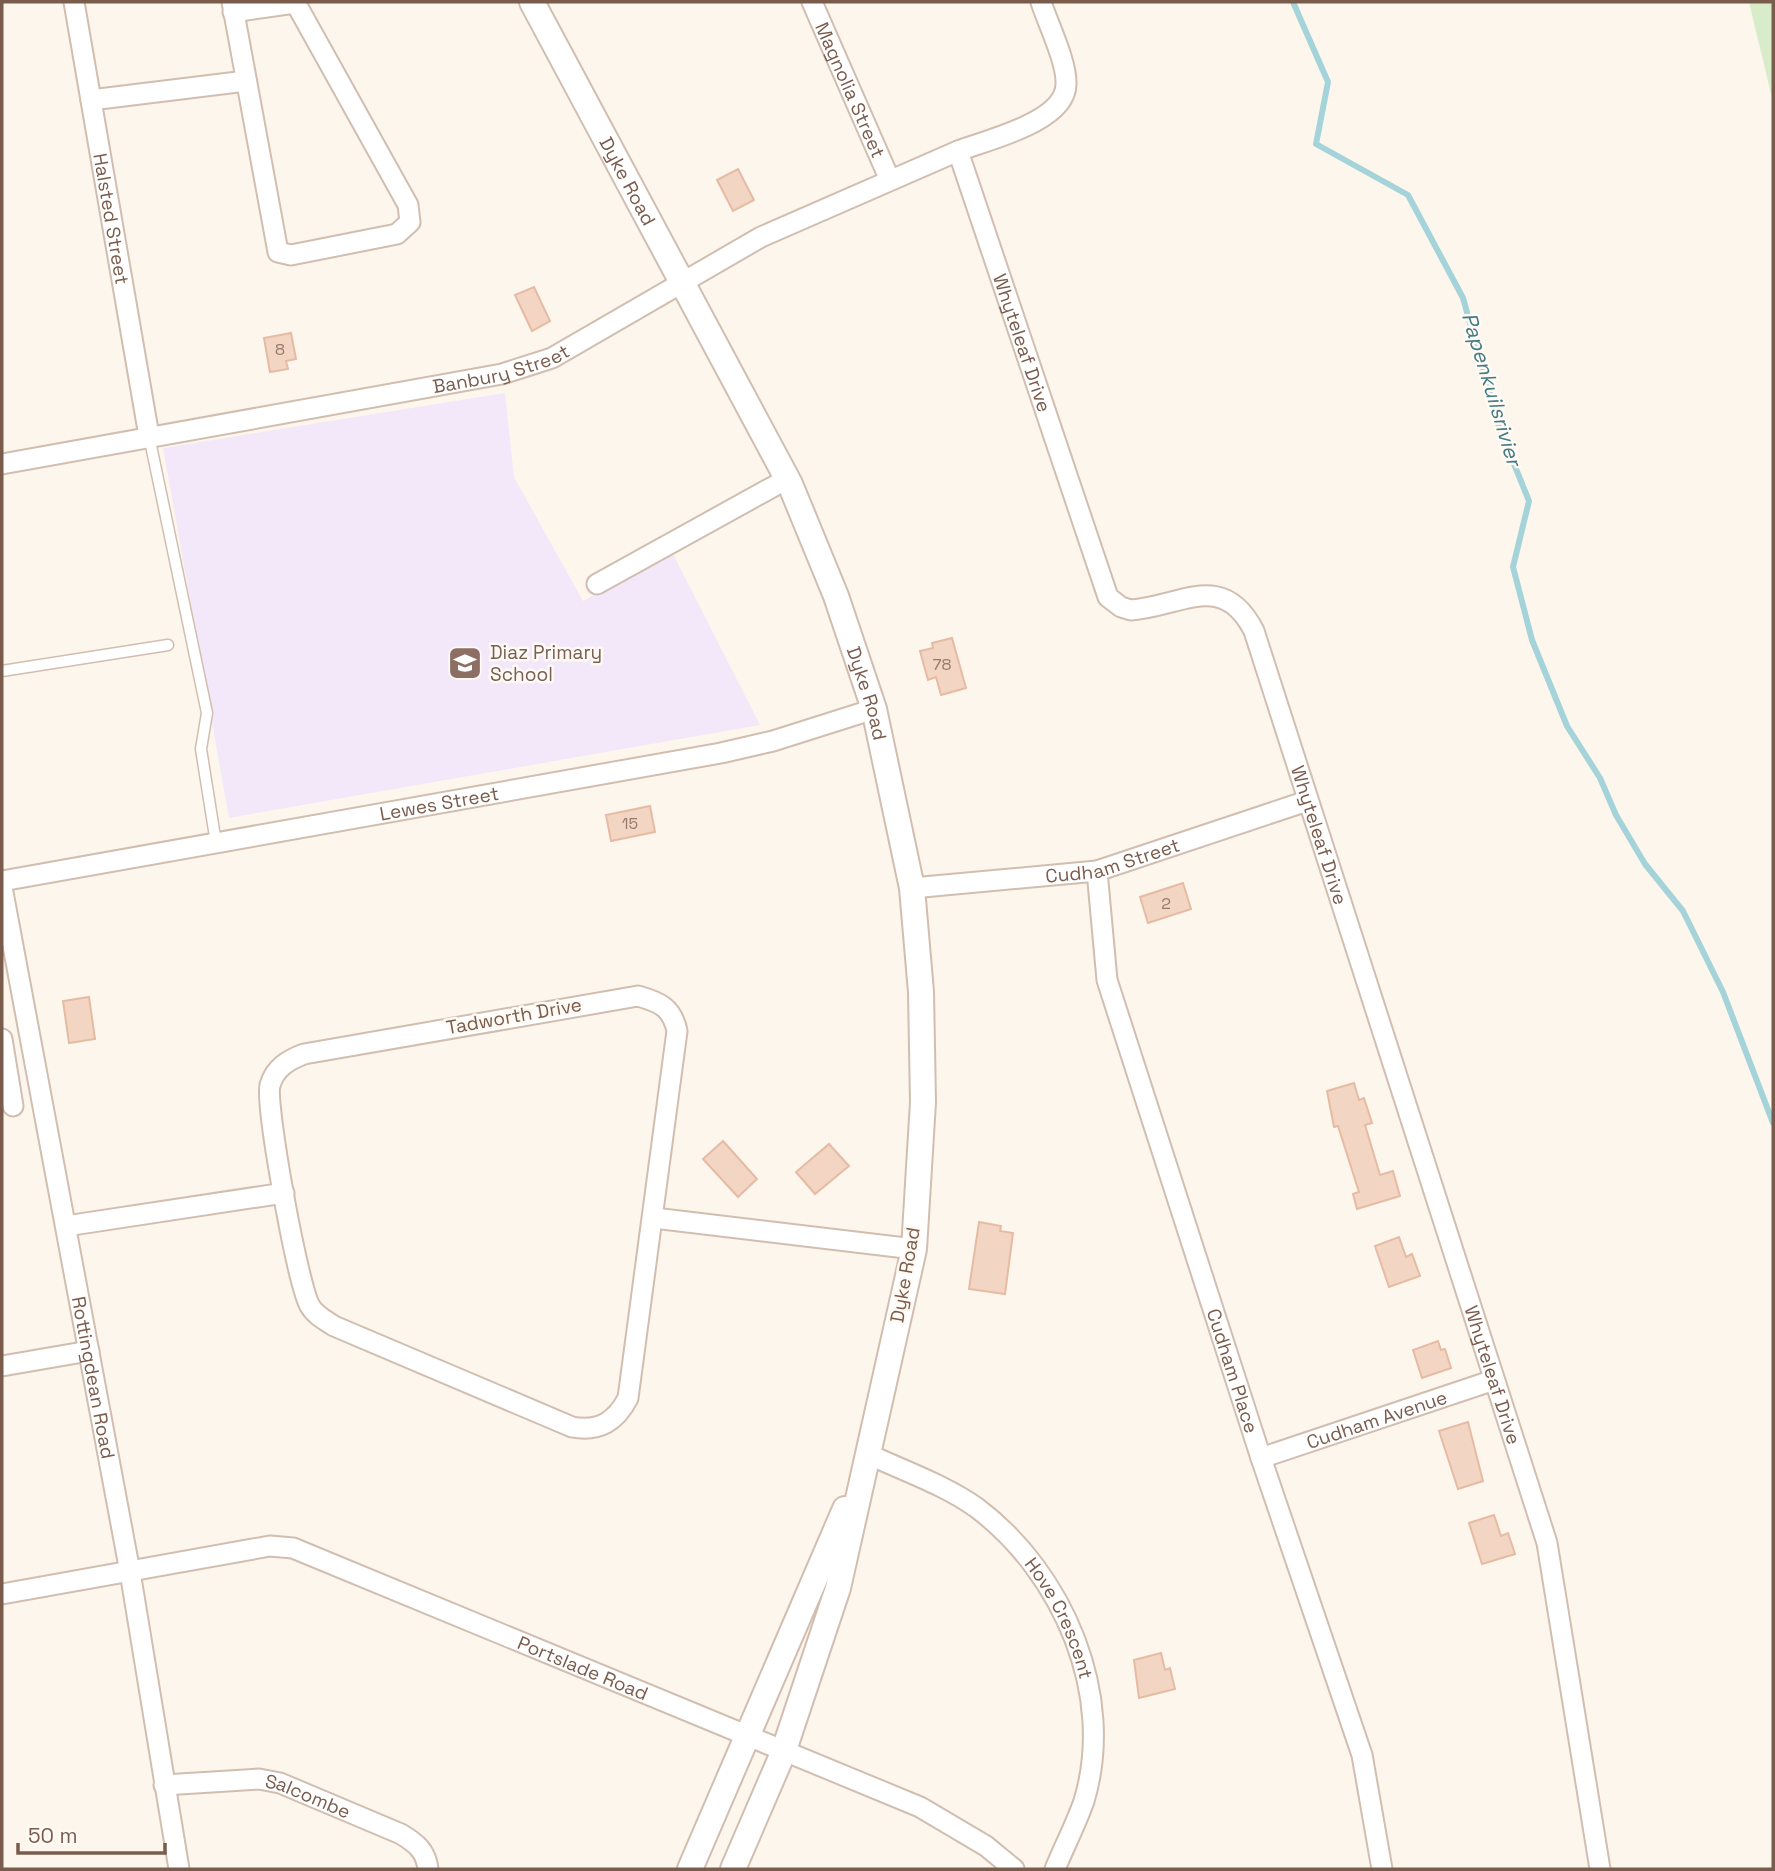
<svg xmlns="http://www.w3.org/2000/svg" width="1775" height="1871" font-family="'Space Grotesk',sans-serif">
  <style>
    .education { fill: #f3e8fa }
    .green { fill: #d8ecc9 }
    .lines { fill: none; stroke-linecap: round; stroke-linejoin: round }
    .stream { stroke: #a5d3da; stroke-width: 6 }
    .building { fill: #f3d5c3; stroke: #e6bba3; stroke-width: 2 }
    .service-casing { stroke: #d1beb0; stroke-width: 13 }
    .minor-casing { stroke: #d1beb0; stroke-width: 23 }
    .tertiary-casing { stroke: #d1beb0; stroke-width: 28 }
    .service { stroke: #fff; stroke-width: 10 }
    .minor { stroke: #fff; stroke-width: 19 }
    .tertiary { stroke: #fff; stroke-width: 24 }
    .labels { text-anchor: middle; dominant-baseline: central; stroke-width: 5; stroke-linejoin: round; paint-order: stroke }
    .number-label { font-size: 16px; fill: #987a6a }
    .street-label { font-size: 19px; fill: #7a5c4d; stroke: #fffaf3 }
    .education-label { font-size: 19px; fill: #785e54; stroke: #fffaf3; text-anchor: start }
    .water-label { font-size: 21px; font-style: italic; fill: #437c86; stroke: #fffaf3 }
  </style>
  <rect width="100%" height="100%" fill="#fdf6ec"/>
  <polygon class="education" points="505,393 514,477 583,601 673,554 760,725 229,818 163,448"/>
  <polygon class="green" points="1749,2 1773,2 1773,102"/>
  <g class="lines">
    <polyline class="stream" points="1293,2 1328,82 1316,144 1408,195 1463,298 1499,427 1529,501 1513,567 1532,640 1567,726 1600,778 1616,815 1645,864 1683,911 1723,992 1773,1123"/>
  </g>
  <g class="building">
    <polygon points="738,169 754,200 733,211 717,180"/>
    <polygon points="534,287 550,321 532,331 515,295"/>
    <polygon points="291,333 296,359 286,361 288,369 270,372 264,338"/>
    <polygon points="952,638 966,688 941,695 936,677 928,680 920,651 933,648 932,643"/>
    <polygon points="650,806 655,832 611,841 606,815"/>
    <polygon points="1183,883 1191,909 1148,923 1140,897"/>
    <polygon points="89,997 95,1039 69,1043 63,1001"/>
    <polygon points="1354,1083 1359,1100 1364,1098 1372,1123 1365,1125 1380,1175 1393,1171 1400,1196 1357,1209 1353,1194 1359,1192 1338,1126 1334,1127 1327,1091"/>
    <polygon points="723,1141 757,1179 738,1197 703,1159"/>
    <polygon points="829,1144 849,1166 815,1194 796,1172"/>
    <polygon points="979,1222 1001,1226 1000,1231 1013,1233 1005,1294 969,1289"/>
    <polygon points="1399,1237 1406,1257 1412,1254 1420,1276 1389,1287 1375,1246"/>
    <polygon points="1438,1341 1441,1350 1445,1349 1451,1368 1422,1378 1413,1350"/>
    <polygon points="1468,1422 1483,1481 1458,1489 1439,1431"/>
    <polygon points="1494,1515 1501,1536 1508,1533 1515,1554 1482,1564 1469,1523"/>
    <polygon points="1161,1653 1165,1670 1170,1668 1175,1689 1139,1698 1134,1660"/>
  </g>
  <g class="lines">
    <g class="service-casing">
      <g id="service">
        <polyline points="149,436 207,713 201,749 216,843"/>
        <polyline points="2,671 168,645"/>
      </g>
    </g>
    <g class="minor-casing">
      <g id="minor">
        <path id="s1" d="M74,2L149,436"/>
        <polyline points="232,2 278,252 291,255 397,234 410,222 408,205 295,2"/>
        <path id="s2" d="M812,2L889,178"/>
        <path id="s3" d="M1041,2C1048,24 1067,62 1066,84C1066,122 987,140 958,151L1108,597L1121,607L1131,610C1182,606 1223,570 1254,631L1547,1543L1600,1869"/>
        <polyline points="233,12 295,3"/>
        <polyline points="91,100 246,81"/>
        <path id="s4" d="M2,464L502,374L552,358L761,237L958,151"/>
        <polyline points="597,584 787,479"/>
        <path id="s5" d="M1097,871L1107,980L1261,1458L1362,1755L1382,1869"/>
        <path id="s6" d="M2,881L721,753L773,741L874,709"/>
        <path id="s7" d="M2,887L130,1572L179,1869"/>
        <path id="s8" d="M912,888L1097,871L1307,801"/>
        <path d="M638,996C659,1002 672,1007 677,1031L628,1398C616,1421 600,1432 572,1427L334,1326C325,1320 315,1315 310,1306C298,1286 265,1105 270,1085C275,1068 288,1060 304,1054Z"/>
        <polyline points="2,1039 13,1106"/>
        <polyline points="654,1218 914,1249"/>
        <polyline points="66,1226 284,1193"/>
        <polyline points="2,1366 89,1351"/>
        <path id="s9" d="M868,1454C904,1471 945,1485 977,1508C1063,1573 1116,1695 1084,1801C1076,1824 1064,1847 1055,1869"/>
        <path id="s10" d="M1261,1458L1494,1380"/>
        <path id="s11" d="M2,1594L270,1546L293,1548L920,1807L986,1846L1014,1869"/>
        <path id="s12" d="M164,1785L259,1779L280,1783L401,1834C416,1843 426,1851 428,1869"/>
      </g>
    </g>
    <g class="tertiary-casing">
      <g id="tertiary">
        <path id="s13" d="M532,2L790,484L836,596L874,709L912,888L921,992L923,1102L914,1249L838,1588L783,1753L733,1869"/>
        <polyline points="690,1869 845,1509"/>
      </g>
    </g>
    <use href="#service" class="service"/>
    <use href="#minor" class="minor"/>
    <use href="#tertiary" class="tertiary"/>
  </g>
  <defs>
    <g id="school-square" transform="scale(1.75)"><rect x="-9" y="-9" width="18" height="18" rx="4" fill="#8d6e63" stroke="#fffaf3"/><path d="M0-5L7-2L0 1L-7-2ZM-4 1L0 2.5L4 1V4Q0 6-4 4Z" fill="#fff"/></g>
  </defs>
  <g fill-rule="evenodd">
    <use href="#school-square" x="465" y="663"/>
  </g>
  <g class="labels">
    <g class="number-label">
      <text x="280" y="349">8</text>
      <text x="942" y="664">78</text>
      <text x="630" y="823">15</text>
      <text x="1166" y="903">2</text>
    </g>
    <g class="street-label">
      <text stroke="none"><textPath href="#s2" startOffset="96">Magnolia Street</textPath></text>
      <text stroke="none"><textPath href="#s13" startOffset="203">Dyke Road</textPath></text>
      <text stroke="none"><textPath href="#s1" startOffset="220">Halsted Street</textPath></text>
      <text stroke="none"><textPath href="#s3" startOffset="422">Whyteleaf Drive</textPath></text>
      <text stroke="none"><textPath href="#s4" startOffset="508">Banbury Street</textPath></text>
      <text stroke="none"><textPath href="#s13" startOffset="770">Dyke Road</textPath></text>
      <text stroke="none"><textPath href="#s6" startOffset="444">Lewes Street</textPath></text>
      <text stroke="none"><textPath href="#s3" startOffset="1071">Whyteleaf Drive</textPath></text>
      <text stroke="none"><textPath href="#s8" startOffset="203">Cudham Street</textPath></text>
      <text transform="translate(514 1016) rotate(-10)">Tadworth Drive</text>
      <text transform="translate(905 1275) rotate(-80)">Dyke Road</text>
      <text stroke="none"><textPath href="#s5" startOffset="520">Cudham Place</textPath></text>
      <text stroke="none"><textPath href="#s3" startOffset="1638">Whyteleaf Drive</textPath></text>
      <text stroke="none"><textPath href="#s7" startOffset="499">Rottingdean Road</textPath></text>
      <text stroke="none"><textPath href="#s10" startOffset="122">Cudham Avenue</textPath></text>
      <text stroke="none"><textPath href="#s9" startOffset="262">Hove Crescent</textPath></text>
      <text stroke="none"><textPath href="#s11" startOffset="609">Portslade Road</textPath></text>
      <text stroke="none"><textPath href="#s12" startOffset="147">Salcombe</textPath></text>
    </g>
    <g class="education-label">
      <text x="490" y="652">Diaz Primary<tspan x="490" dy="22">School</tspan></text>
    </g>
    <g class="water-label">
      <text transform="translate(1492 389) rotate(73)">Papenkuilsrivier</text>
    </g>
  </g>
  <rect width="1775" height="1871" fill="none" stroke="#7a5c4d" stroke-width="7"/>
  <path d="M18 1843v10h147v-10" fill="none" stroke="#7a5c4d" stroke-width="3.5"/>
  <text x="28" y="1843" font-size="21" fill="#7a5c4d" stroke="#fffaf3" stroke-width="5" paint-order="stroke">50 m</text>
</svg>
